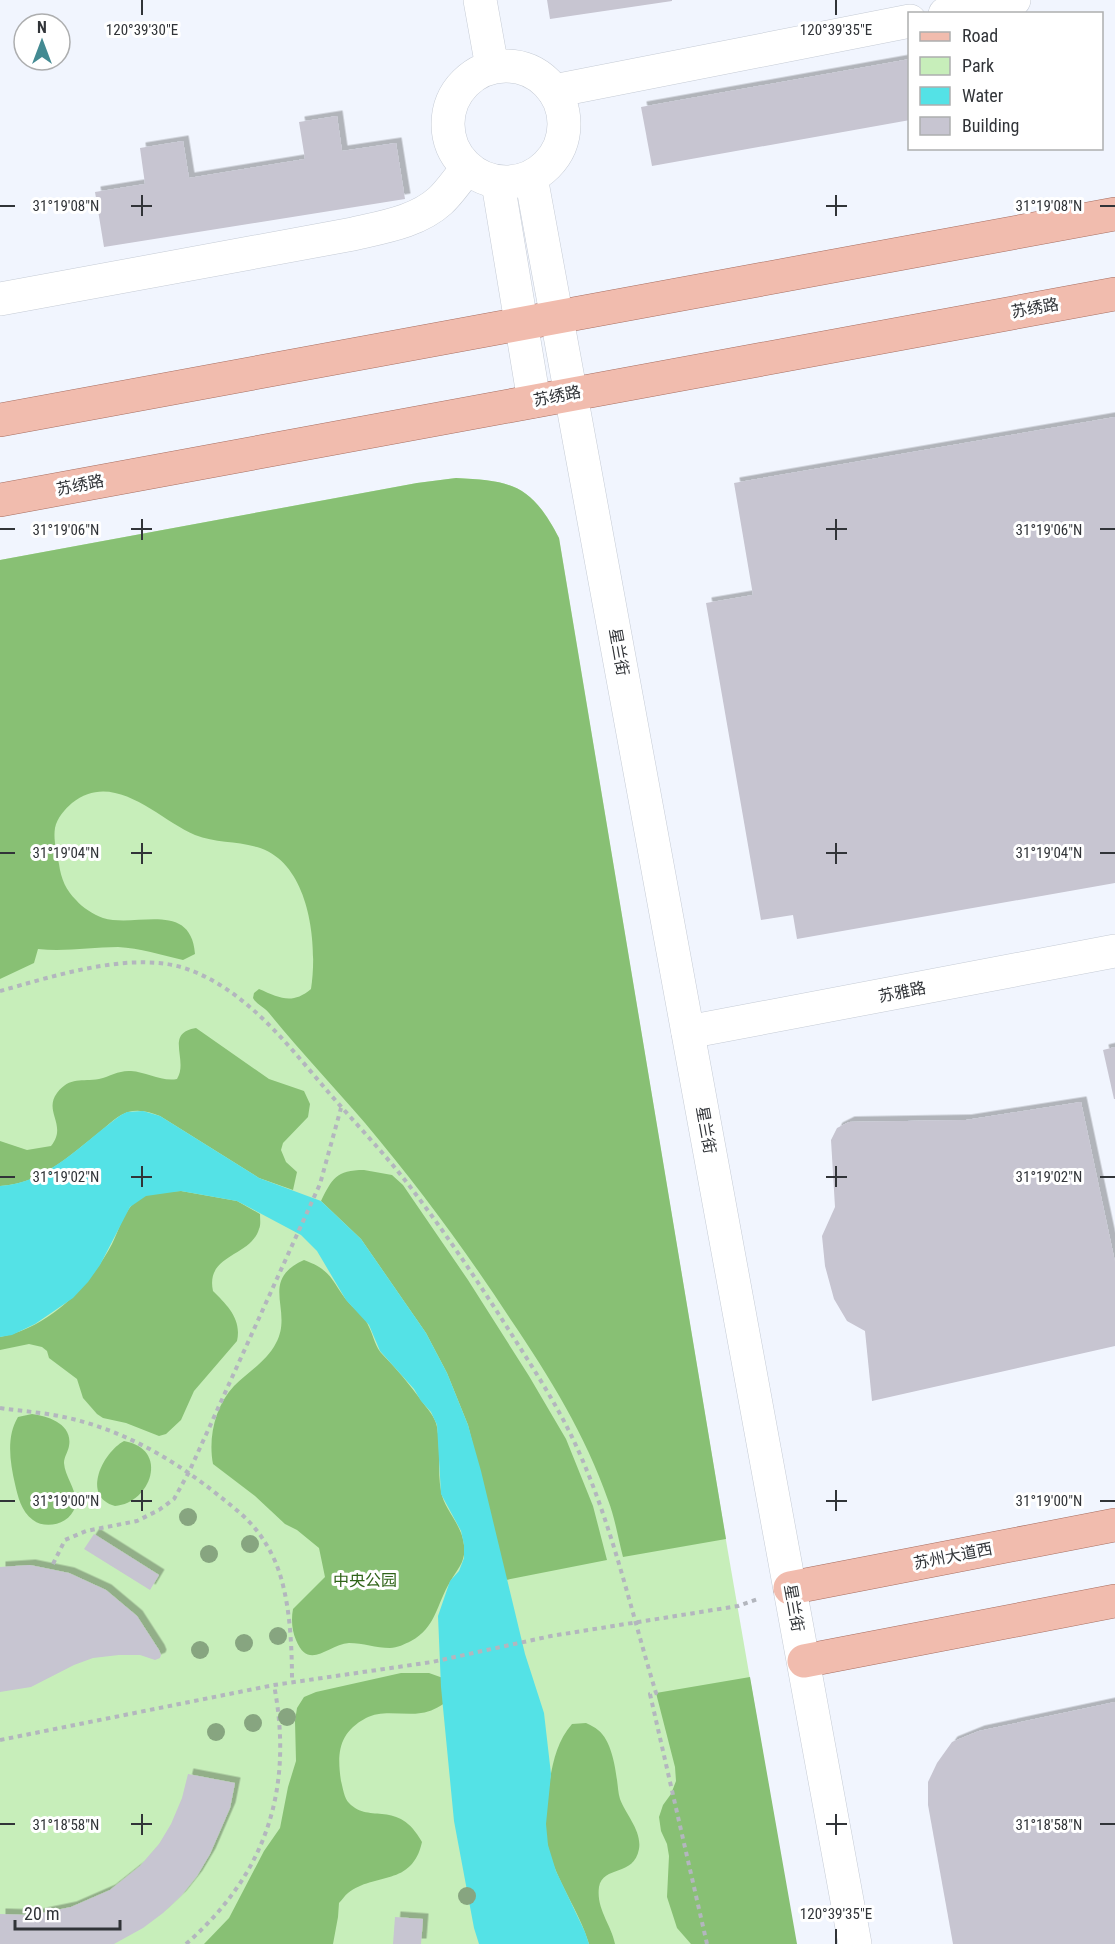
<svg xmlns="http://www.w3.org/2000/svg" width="1115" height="1944" font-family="'Roboto Condensed','Noto Sans SC',sans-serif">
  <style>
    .green { fill: #c7eeba }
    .forest { fill: #88c074 }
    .water { fill: #54e2e6 }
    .building { fill: #c7c5d1; filter: url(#shadow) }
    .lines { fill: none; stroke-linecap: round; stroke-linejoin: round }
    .minor-casing { stroke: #c5cbd5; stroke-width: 34 }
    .major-casing { stroke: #a76f62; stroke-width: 34 }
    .path { stroke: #b3b6be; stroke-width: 4; stroke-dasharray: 4.5 4.5; stroke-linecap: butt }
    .minor { stroke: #fff; stroke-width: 33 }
    .major { stroke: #f1bcae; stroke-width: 33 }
    .tree { fill: #87a580 }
    .ticks { fill: none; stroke: #313438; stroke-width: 2 }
    .labels { text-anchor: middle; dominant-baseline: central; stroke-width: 6; stroke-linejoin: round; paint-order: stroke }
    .street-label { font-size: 16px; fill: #313438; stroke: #fff }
    .park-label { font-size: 16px; fill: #306419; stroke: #fff }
    .ticks-label { font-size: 15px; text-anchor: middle; fill: #313438; stroke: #fff; stroke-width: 6; stroke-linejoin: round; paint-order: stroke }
  </style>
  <defs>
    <filter id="shadow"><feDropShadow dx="5.5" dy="-5.5" stdDeviation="0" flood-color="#0004"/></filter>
  </defs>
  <rect width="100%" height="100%" fill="#f1f5fe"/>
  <path class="green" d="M456,478C512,481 531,484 559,538L728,1552L796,1944H0V560L417,483Z"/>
  <g class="forest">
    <path d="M456,478C512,481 531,484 559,538L726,1539L623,1557C618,1538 615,1518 608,1500C586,1436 549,1376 511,1320C466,1251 418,1186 365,1123C333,1086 300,1051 269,1013C264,1007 257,1005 253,998L254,993L259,989C280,998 292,1005 311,989C318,944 310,862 257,847C236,841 215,843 195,835C158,819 114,769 72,803C65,809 57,818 55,828C53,840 57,853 59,864C61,879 66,890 76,900C83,908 93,914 103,918C136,928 191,900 195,954L183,960C161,955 140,948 118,947C91,947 65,952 38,949L34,963L0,979V560L417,483Z"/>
    <path d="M196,1028L269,1079L304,1091L310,1104L308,1117L283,1143L281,1150L286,1162L297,1172L293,1190L259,1178L160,1116C150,1112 139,1109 128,1112C118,1115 109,1124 101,1131C70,1155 41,1184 0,1186V1141L27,1150L51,1146C68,1125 43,1112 57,1093C70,1076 82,1082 99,1079C111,1076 119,1070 131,1071C146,1072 162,1082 177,1079C189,1060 164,1033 196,1028Z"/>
    <path d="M364,1170L392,1175L403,1185L468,1280L529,1376L566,1439L593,1506L607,1560L506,1580L468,1425L447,1373L426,1333L361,1239L321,1201C332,1179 336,1170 364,1170Z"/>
    <path d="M181,1191L237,1201L260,1214C260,1219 261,1225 259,1229C251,1257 205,1254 213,1291C227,1305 242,1319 237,1341L194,1391L181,1420L166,1434L159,1436L126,1423L103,1418L97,1414L83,1398L77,1379L49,1358L47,1351L42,1347L29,1344L0,1350V1337C50,1327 89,1287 112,1244C119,1230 124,1210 137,1200C149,1191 167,1192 181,1191Z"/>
    <path d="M304,1260C334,1271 331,1282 349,1303C356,1311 365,1316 369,1327C374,1337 375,1347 383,1355C397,1369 409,1384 421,1400C427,1409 435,1416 437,1427C441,1448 437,1470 441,1491C444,1510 462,1524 464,1545C466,1562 458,1568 450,1582C437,1603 436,1628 411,1641C405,1644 397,1648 390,1648C376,1648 363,1643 349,1643C328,1644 309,1672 296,1640C292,1631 291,1619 293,1609L325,1577L319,1548L297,1530L285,1524L255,1496L213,1464C208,1438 215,1406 234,1386C248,1372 267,1361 276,1343C294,1310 258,1281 304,1260Z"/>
    <path d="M32,1414C48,1416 73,1424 69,1446C68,1452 64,1457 64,1463C65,1478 79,1492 75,1507C70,1524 46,1530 33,1520C21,1511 18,1497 15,1484C10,1462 6,1437 18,1417Z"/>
    <path d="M124,1441C170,1449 151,1503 115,1506C81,1497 102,1453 124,1441Z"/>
    <path d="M401,1673H429L443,1678L447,1702C438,1707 431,1712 421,1713C403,1716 383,1709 366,1718C338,1733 337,1754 341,1781C343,1788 344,1798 349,1803C370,1825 398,1798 422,1842C412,1887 375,1872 348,1893C345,1895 342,1900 339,1903L338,1917L333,1944H204L229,1918L264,1851L280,1828L288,1787L296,1761L295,1721L297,1708L304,1697L316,1692Z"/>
    <polygon points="750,1677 797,1944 691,1944 677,1928 667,1897 669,1856 667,1844 661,1831 659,1817 663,1805 671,1794 676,1781 675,1767 656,1693"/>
    <path d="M586,1723C590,1725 595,1727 598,1730C611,1740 615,1765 617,1780C618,1786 618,1793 620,1799C626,1815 642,1831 639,1849C634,1877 603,1865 599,1887C596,1909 611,1924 615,1944H589C579,1910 556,1881 548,1847C543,1827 547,1807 549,1787C552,1764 557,1741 572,1724Z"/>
  </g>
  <path class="water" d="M143,1111L160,1116L259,1178L321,1201L361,1239L426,1333L447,1373L468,1425L481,1471L525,1654L544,1713L551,1774L546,1824L548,1845L556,1871L585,1932L589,1944H479L474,1928L454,1821L441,1687L438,1616L450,1581L459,1571L464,1558V1545L461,1531L441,1494L437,1425L431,1412L421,1401L414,1389L380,1351L369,1325L346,1300L317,1251L301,1235L237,1201L181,1191L146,1196L130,1207L100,1265L88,1282L73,1298L35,1324L12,1335L0,1337V1186C49,1183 83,1142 121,1115L127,1112Z"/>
  <g class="building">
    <polygon points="547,0 672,0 672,1 550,19"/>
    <polygon points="910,59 910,120 652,166 641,107"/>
    <polygon points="337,116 342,151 396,143 405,199 104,247 95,192 145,184 140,148 183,141 189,178 305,159 299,122"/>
    <polygon points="1115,417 1115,883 797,939 793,915 761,920 706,603 753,595 734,483"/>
    <polygon points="1115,1047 1115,1099 1114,1099 1103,1050"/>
    <polygon points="1081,1102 1115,1262 1115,1346 872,1401 865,1331 847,1321 834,1299 825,1266 822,1236 835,1207 831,1140 837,1128 849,1122 966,1120"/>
    <polygon points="94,1534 159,1575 150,1590 84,1549"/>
    <polygon points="30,1565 69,1573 106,1590 137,1616 159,1650 161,1655 160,1658 155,1660 140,1655 119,1655 93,1658 74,1665 31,1687 0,1692 0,1567"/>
    <polygon points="1115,1702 1115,1944 953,1944 928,1805 928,1782 937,1763 952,1742 979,1731"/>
    <polygon points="188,1774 235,1783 230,1808 210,1854 197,1876 181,1896 163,1913 143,1928 114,1944 0,1944 0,1914 32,1915 71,1907 110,1890 140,1866 159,1844 171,1824 182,1798"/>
    <polygon points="395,1917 423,1919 421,1944 393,1944"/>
  </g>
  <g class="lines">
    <g class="minor-casing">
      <g id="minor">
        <polyline points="480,0 492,67"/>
        <polyline points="945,14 1014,0"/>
        <circle cx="506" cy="124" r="58"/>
        <polyline points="554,91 910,21"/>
        <polyline points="531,177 855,1944"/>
        <polyline points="498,183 534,401"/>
        <path d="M0,299L353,234C382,227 417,222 440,201C450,192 458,179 467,169"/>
        <polyline points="688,1032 1115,951"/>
      </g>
    </g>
    <g class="major-casing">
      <g id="major">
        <polyline points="0,420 1115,214"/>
        <polyline points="0,500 1115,294"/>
        <polyline points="790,1588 1115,1525"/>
        <polyline points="804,1661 1115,1601"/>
      </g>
    </g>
    <g class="path">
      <path d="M0,991C55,976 135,949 190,970C250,993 290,1048 330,1094C356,1124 384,1153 408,1184C445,1232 479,1283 512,1335C533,1368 555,1402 572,1437C611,1518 630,1608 656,1693L650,1694L707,1944"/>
      <path d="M0,1408C19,1411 39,1412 59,1416C116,1427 167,1455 213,1491C242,1514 259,1526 275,1561C290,1596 292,1644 292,1682"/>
      <polyline points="53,1564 65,1540 86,1531 137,1521 159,1510 174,1499 189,1472 320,1184 341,1108"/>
      <polyline points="0,1740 274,1685 432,1662 551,1636 738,1606 758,1599"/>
      <path d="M186,1944C266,1874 294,1789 274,1685"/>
    </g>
    <use href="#minor" class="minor"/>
    <use href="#major" class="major"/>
  </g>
  <g class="tree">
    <circle cx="188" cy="1517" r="9"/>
    <circle cx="250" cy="1544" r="9"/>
    <circle cx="209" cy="1554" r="9"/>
    <circle cx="278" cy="1636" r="9"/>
    <circle cx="244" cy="1643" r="9"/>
    <circle cx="200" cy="1650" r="9"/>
    <circle cx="287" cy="1717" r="9"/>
    <circle cx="253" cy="1723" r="9"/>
    <circle cx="216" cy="1732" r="9"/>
    <circle cx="467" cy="1896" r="9"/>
  </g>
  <path class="ticks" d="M142,0V15M836,0V15M142,195V216M836,195V216M0,206H15M131,206H152M826,206H847M1100,206H1115M142,519V540M836,519V540M0,529H15M131,529H152M826,529H847M1100,529H1115M142,843V864M836,843V864M0,853H15M131,853H152M826,853H847M1100,853H1115M142,1166V1187M836,1166V1187M0,1177H15M131,1177H152M826,1177H847M1100,1177H1115M142,1490V1511M836,1490V1511M0,1501H15M131,1501H152M826,1501H847M1100,1501H1115M142,1814V1835M836,1814V1835M0,1824H15M131,1824H152M826,1824H847M1100,1824H1115M836,1929V1944"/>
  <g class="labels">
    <g class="street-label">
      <text transform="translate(1035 308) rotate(-10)">苏绣路</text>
      <text transform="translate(557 396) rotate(-11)">苏绣路</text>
      <text transform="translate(80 485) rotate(-11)">苏绣路</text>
      <text transform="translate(619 652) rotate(80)">星兰街</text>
      <text transform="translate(902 992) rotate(-11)">苏雅路</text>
      <text transform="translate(706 1130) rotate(80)">星兰街</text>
      <text transform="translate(953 1556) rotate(-11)">苏州大道西</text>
      <text transform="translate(794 1608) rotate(80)">星兰街</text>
    </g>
    <g class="park-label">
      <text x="365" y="1580">中央公园</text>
    </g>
  </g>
  <g class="ticks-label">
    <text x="142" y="35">120°39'30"E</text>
    <text x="836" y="35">120°39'35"E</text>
    <text x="66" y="211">31°19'08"N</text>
    <text x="1049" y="211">31°19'08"N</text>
    <text x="66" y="535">31°19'06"N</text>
    <text x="1049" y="535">31°19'06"N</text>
    <text x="66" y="858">31°19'04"N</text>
    <text x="1049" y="858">31°19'04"N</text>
    <text x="66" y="1182">31°19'02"N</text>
    <text x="1049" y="1182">31°19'02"N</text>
    <text x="66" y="1506">31°19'00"N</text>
    <text x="1049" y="1506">31°19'00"N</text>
    <text x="66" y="1830">31°18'58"N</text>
    <text x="1049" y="1830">31°18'58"N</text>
    <text x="836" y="1919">120°39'35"E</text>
  </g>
  <rect x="908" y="12" width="195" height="138" fill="#ffffff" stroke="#adaeaf" stroke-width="1.5"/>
  <rect x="920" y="32" width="30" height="9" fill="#f1bcae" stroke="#adaeaf" stroke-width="1.5"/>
  <text x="962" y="42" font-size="18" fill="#313438">Road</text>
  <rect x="920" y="57" width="30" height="18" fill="#c7eeba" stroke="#adaeaf" stroke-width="1.5"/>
  <text x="962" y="72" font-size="18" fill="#313438">Park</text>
  <rect x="920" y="87" width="30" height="18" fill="#54e2e6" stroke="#adaeaf" stroke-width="1.5"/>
  <text x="962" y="102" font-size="18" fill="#313438">Water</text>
  <rect x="920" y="117" width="30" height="18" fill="#c7c5d1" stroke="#adaeaf" stroke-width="1.5"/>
  <text x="962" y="132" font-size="18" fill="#313438">Building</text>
  <g transform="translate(42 42)"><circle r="28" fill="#ffffff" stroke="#adaeaf" stroke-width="1.5"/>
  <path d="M0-4.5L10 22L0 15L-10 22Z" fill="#438a92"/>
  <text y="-9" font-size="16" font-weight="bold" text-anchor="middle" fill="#313438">N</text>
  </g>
  <path d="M15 1920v9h105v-9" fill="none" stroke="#313438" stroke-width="3"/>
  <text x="24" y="1920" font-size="18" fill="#313438" stroke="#ffffff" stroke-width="4.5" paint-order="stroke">20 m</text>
</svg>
